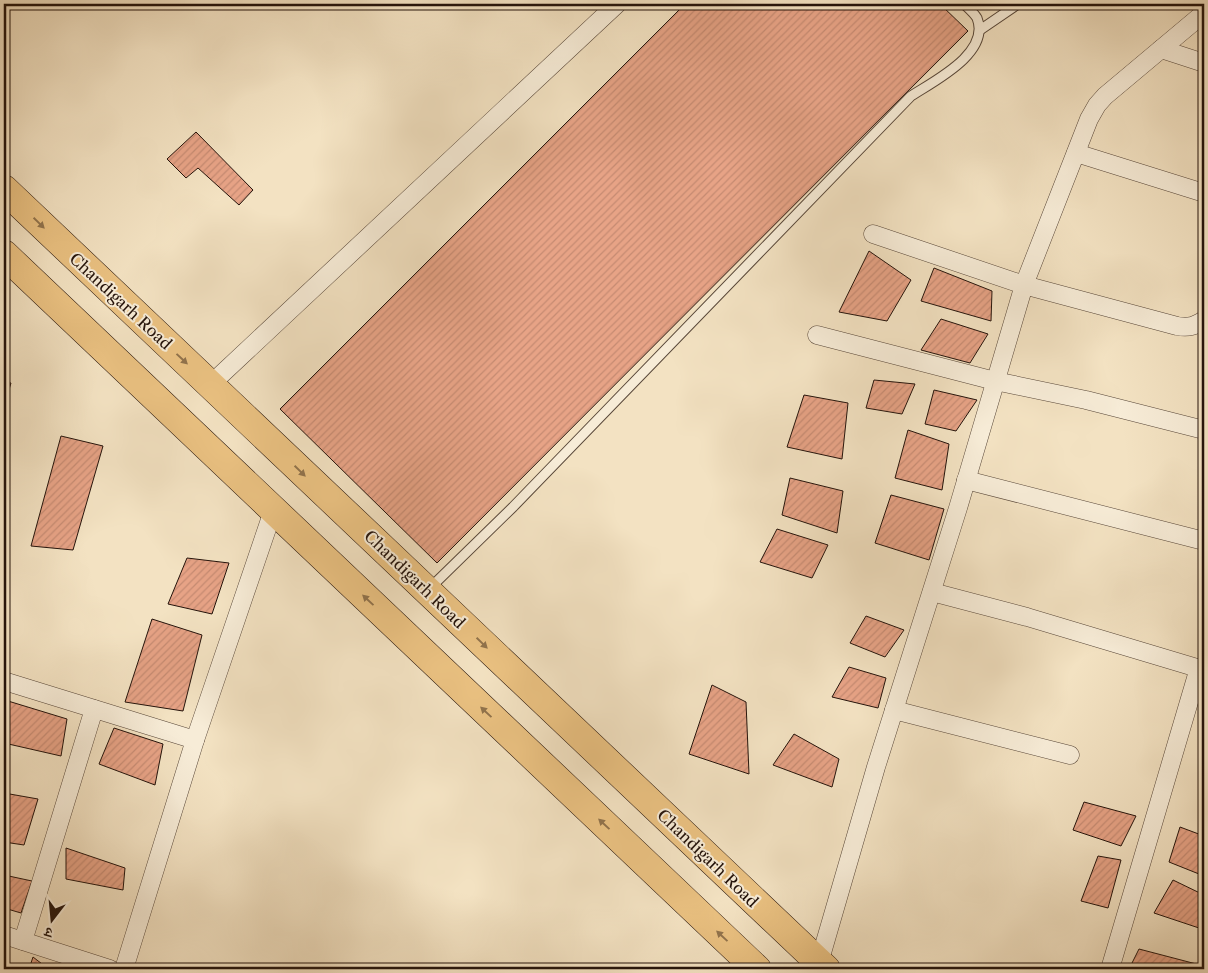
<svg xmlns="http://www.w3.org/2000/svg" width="1208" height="973" font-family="'Libre Caslon Text','Noto Serif Devanagari',serif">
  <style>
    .building { fill: url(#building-hatch); stroke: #24130b }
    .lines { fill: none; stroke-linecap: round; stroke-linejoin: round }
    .lane-casing { stroke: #584739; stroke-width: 11 }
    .street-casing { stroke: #584739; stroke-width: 19 }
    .primary-casing { stroke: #24130b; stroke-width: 29 }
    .lane { stroke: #f7ecd7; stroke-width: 9 }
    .street { stroke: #f7ecd7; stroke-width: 18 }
    .primary { stroke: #eac181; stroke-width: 28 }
    .oneway { fill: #91734c }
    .labels { text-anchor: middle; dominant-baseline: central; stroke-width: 4; stroke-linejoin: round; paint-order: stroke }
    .street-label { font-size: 16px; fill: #24130b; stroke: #f7ecd7 }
  </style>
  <defs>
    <pattern id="building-hatch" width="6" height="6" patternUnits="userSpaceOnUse" patternTransform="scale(1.25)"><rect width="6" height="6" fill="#e7a386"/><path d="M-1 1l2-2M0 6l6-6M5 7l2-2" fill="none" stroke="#c68b72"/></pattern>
  </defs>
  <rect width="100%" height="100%" fill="#f3e2c2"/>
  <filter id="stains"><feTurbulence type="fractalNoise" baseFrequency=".004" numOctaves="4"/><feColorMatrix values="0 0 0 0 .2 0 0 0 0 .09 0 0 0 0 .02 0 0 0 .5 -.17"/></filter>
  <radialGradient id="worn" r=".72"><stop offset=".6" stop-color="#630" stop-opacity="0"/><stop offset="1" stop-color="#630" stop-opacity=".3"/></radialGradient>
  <g class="building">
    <polygon points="685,4 940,4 968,31 437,563 280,409"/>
    <polygon points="196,132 253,190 239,205 198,168 186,178 167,159"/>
    <polygon points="869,251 911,280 887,321 839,312"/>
    <polygon points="934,268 992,291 991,321 921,301"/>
    <polygon points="941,319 988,334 970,363 921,350"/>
    <polygon points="874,380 915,384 902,414 866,408"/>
    <polygon points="4,382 11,383 4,406"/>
    <polygon points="934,390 977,400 956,431 925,424"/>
    <polygon points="804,395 848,403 842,459 787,447"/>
    <polygon points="908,430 949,444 942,490 895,478"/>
    <polygon points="61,436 103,446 73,550 31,546"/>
    <polygon points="790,478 843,491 837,533 782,515"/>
    <polygon points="891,495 944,509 929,560 875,543"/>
    <polygon points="777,529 828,545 812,578 760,562"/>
    <polygon points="187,558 229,563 212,614 168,604"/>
    <polygon points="866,616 904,630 885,657 850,643"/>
    <polygon points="152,619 202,635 183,711 125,702"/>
    <polygon points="849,667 886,678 878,708 832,697"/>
    <polygon points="712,685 746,702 749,774 689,754"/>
    <polygon points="8,701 67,719 61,756 4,743 4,721"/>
    <polygon points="114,728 163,744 155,785 99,764"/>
    <polygon points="794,734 839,759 832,787 773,765"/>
    <polygon points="4,793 38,799 24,845 4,842"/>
    <polygon points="1084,802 1136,816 1121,846 1073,830"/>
    <polygon points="1180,827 1204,836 1204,876 1169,862"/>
    <polygon points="66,848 125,868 123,890 66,879"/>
    <polygon points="1098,856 1121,860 1108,908 1081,901"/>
    <polygon points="4,875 32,881 21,913 4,908"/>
    <polygon points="1173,880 1204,895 1204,917 1199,928 1154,913"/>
    <polygon points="1139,949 1204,966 1204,969 1129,969"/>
    <polygon points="4,951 9,953 4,967"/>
    <polygon points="33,957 46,967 45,969 29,969"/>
  </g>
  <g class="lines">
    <g class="lane-casing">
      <g id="lane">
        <polyline points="980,30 1018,4"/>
        <path d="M429,589L513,507L911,96C934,81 991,53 977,18C974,13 968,8 964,4"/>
      </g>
    </g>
    <g class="street-casing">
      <g id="street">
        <polyline points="1161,49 1204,63"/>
        <polyline points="1076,153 1204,193"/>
        <path d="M873,234L1024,285L1177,326C1189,328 1195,326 1204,320"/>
        <polyline points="817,335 995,381 1086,400 1204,430"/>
        <polyline points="210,385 617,4"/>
        <polyline points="966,480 1204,541"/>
        <polyline points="932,592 1027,617 1204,670"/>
        <polyline points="4,681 195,740"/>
        <polyline points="894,710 1070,755"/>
        <polyline points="4,935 110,969"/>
        <polyline points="23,941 94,709"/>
        <polyline points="819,963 876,767 958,508 1024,285 1089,119 1097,105 1105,96 1204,13"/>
        <polyline points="124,969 195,740 273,511"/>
        <polyline points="1110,969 1199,668"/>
      </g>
    </g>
    <g class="primary-casing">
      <g id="primary">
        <polyline points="4,189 826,969"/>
        <polyline points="4,254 757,969"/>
      </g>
    </g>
    <use href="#lane" class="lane"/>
    <use href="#street" class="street"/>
    <use href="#primary" class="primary"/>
  </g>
  <defs><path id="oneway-solid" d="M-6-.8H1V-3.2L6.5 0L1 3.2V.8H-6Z" transform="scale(1.25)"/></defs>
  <g class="oneway">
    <use href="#oneway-solid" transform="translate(39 223) rotate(44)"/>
    <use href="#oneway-solid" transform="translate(182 359) rotate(43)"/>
    <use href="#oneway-solid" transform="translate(300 471) rotate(44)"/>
    <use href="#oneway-solid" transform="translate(368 600) rotate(-137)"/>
    <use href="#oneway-solid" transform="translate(482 643) rotate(44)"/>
    <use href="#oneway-solid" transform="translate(486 712) rotate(-137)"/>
    <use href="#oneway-solid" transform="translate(604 824) rotate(-137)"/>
    <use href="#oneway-solid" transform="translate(722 936) rotate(-137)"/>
  </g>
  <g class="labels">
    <g class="street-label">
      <text transform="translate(121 301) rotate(43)">Chandigarh Road</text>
      <text transform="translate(415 579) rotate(44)">Chandigarh Road</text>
      <text transform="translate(708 858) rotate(44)">Chandigarh Road</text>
    </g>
  </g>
  <rect width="1208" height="973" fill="none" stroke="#f3e2c2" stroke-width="20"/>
  <rect x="5" y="5" width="1198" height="963" fill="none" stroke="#24130b" stroke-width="2.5"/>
  <rect x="10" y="10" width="1188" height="953" fill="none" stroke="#24130b"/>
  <g transform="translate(52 920) rotate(196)" stroke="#f7ecd7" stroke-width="4" paint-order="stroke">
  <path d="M0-4L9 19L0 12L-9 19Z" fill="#24130b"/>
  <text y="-8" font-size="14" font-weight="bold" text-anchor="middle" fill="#24130b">उ</text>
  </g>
  <rect width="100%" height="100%" filter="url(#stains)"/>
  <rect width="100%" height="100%" fill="url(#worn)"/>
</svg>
